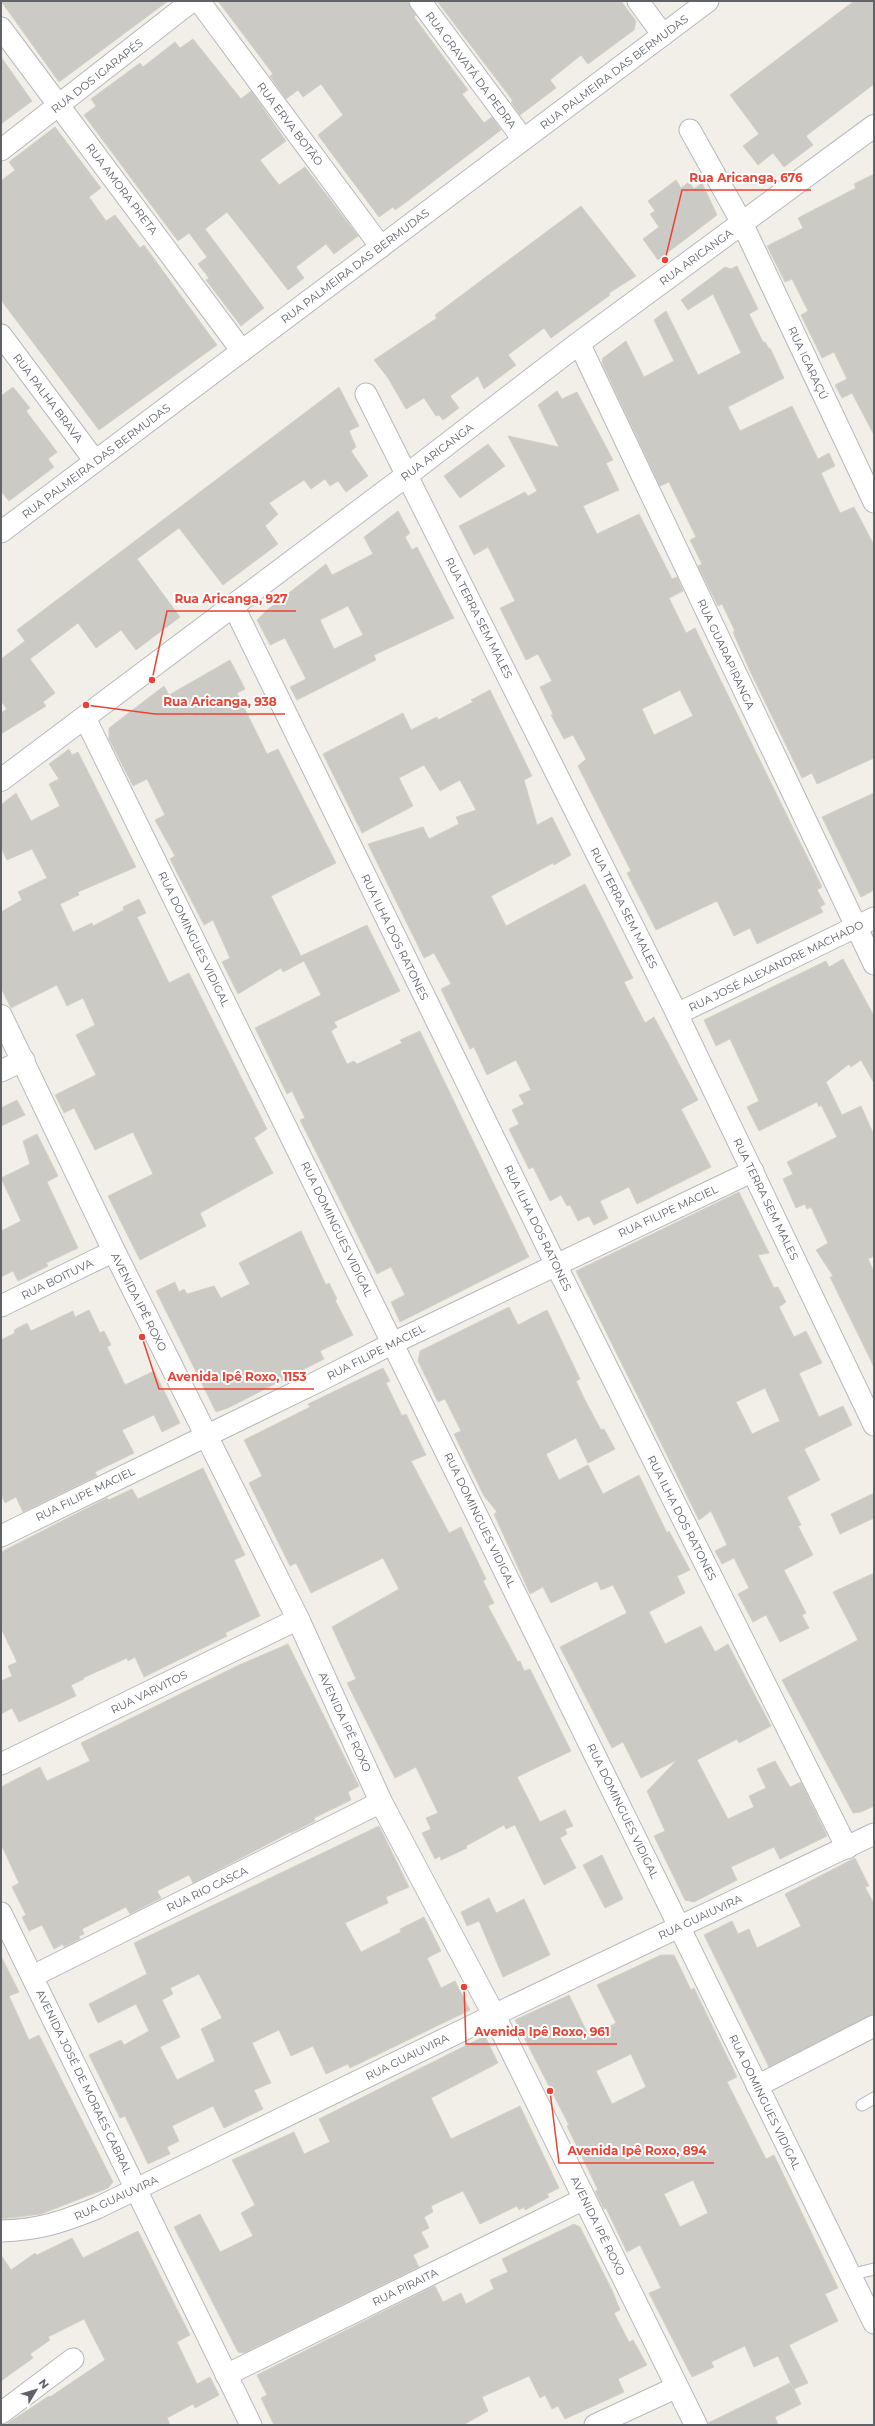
<svg xmlns="http://www.w3.org/2000/svg" width="875" height="2426" font-family="Montserrat,sans-serif">
  <style>
    .building { fill: #cccac5; stroke: #d6d1c6; fill-rule: evenodd }
    .lines { fill: none; stroke-linecap: round; stroke-linejoin: round }
    .lane-casing { stroke: #b5b8bc; stroke-width: 13 }
    .street-casing { stroke: #b5b8bc; stroke-width: 23 }
    .secondary-casing { stroke: #b6babf; stroke-width: 24 }
    .lane { stroke: #fff; stroke-width: 11 }
    .street { stroke: #fff; stroke-width: 21 }
    .secondary { stroke: #fff; stroke-width: 22 }
    .labels { text-anchor: middle; dominant-baseline: central; stroke-width: 4; stroke-linejoin: round; paint-order: stroke }
    .street-label { font-size: 11px; fill: #5f6368; stroke: #fff }
    .leader { fill: none; stroke: #ea4335; stroke-width: 1.5 }
    .callout-dot { fill: #ea4335; stroke: #fff; stroke-width: 1.5 }
    .callout-label { font-size: 12px; text-anchor: middle; font-weight: bold; fill: #ea4335; stroke: #fff; stroke-width: 4; stroke-linejoin: round; paint-order: stroke }
  </style>
  <rect width="100%" height="100%" fill="#f1efe8"/>
  <g class="building">
    <polygon points="1,1 168,1 59,82"/>
    <polygon points="218,1 408,1 416,15 414,17 468,90 462,94 484,123 492,117 501,130 405,203 395,210 393,207 379,217 318,135 343,115 321,84 303,97 298,90 286,99 270,76 273,74"/>
    <polygon points="437,1 621,1 636,21 634,30 588,64 581,55 550,80 556,88 520,115 511,102 513,101"/>
    <polygon points="854,1 874,1 874,84 806,136 813,145 784,167 773,153 758,165 743,146 759,134 730,95"/>
    <polygon points="193,39 241,99 251,91 286,141 260,160 279,185 305,167 358,236 334,254 326,244 296,267 304,278 288,290 227,212 205,229 264,308 241,326 206,280 209,278 198,264 207,257 189,233 178,241 84,115 96,106 91,99 140,63 143,67 175,42 180,48"/>
    <polygon points="1,57 32,101 1,124"/>
    <polygon points="55,127 101,188 89,197 106,221 115,215 140,248 144,245 217,345 99,430 1,300 1,181 15,170 9,162"/>
    <polygon points="874,174 874,435 852,393 842,398 835,385 847,379 834,352 822,358 801,315 808,311 792,279 785,282 767,246 803,228 798,218 856,188 854,184"/>
    <polygon points="676,180 681,188 689,182 694,189 702,183 717,215 658,260 643,239 659,227 650,214 655,211 648,201"/>
    <polygon points="581,206 636,276 609,293 610,295 551,338 544,328 508,355 516,365 484,389 478,376 450,396 459,408 443,420 439,415 436,416 424,398 406,409 388,378 374,360 437,318 435,315"/>
    <polygon points="737,266 758,309 749,314 763,342 765,342 769,349 770,348 784,378 728,407 740,431 792,406 818,459 829,453 835,466 821,473 840,513 854,507 874,545 874,758 817,784 812,773 802,778 750,671 733,632 735,631 722,604 718,606 698,566 702,564 690,540 696,537 669,482 660,486 602,363 603,358 626,341 644,377 674,361 654,320 666,311 698,375 741,353 713,294 688,310 681,300 725,267 731,269"/>
    <polygon points="13,387 30,408 26,411 57,452 48,459 54,467 9,501 1,491 1,396"/>
    <polygon points="339,387 359,426 349,431 356,447 351,451 368,476 346,492 338,481 330,486 325,479 311,489 304,480 269,503 278,514 265,526 278,544 223,585 179,528 137,559 180,617 136,650 121,630 96,648 78,623 30,659 55,693 43,702 46,706 1,734 1,713 7,709 1,701 1,659 25,641 17,630"/>
    <path d="M557,391L562,399L577,392L613,460L606,463L619,490L583,506L597,534L639,514L672,579L677,577L683,591L669,598L686,633L695,628L822,887L817,890L825,904L820,907L823,912L757,944L750,928L734,936L717,901L656,930L627,873L631,871L578,766L586,759L573,735L564,739L551,715L553,714L540,687L552,681L538,654L526,660L500,608L515,601L488,547L474,555L459,526L525,492L528,496L537,491L508,436L559,447L538,405ZM680,690L693,716L654,735L642,709Z"/>
    <polygon points="488,444 505,466 460,498 444,476"/>
    <path d="M398,511L410,533L405,537L412,550L417,547L454,618L374,655L376,660L297,700L290,687L306,679L285,638L270,645L257,620L267,610L326,564L332,575L373,554L364,537ZM348,606L363,635L334,649L320,620Z"/>
    <polygon points="230,660 245,689 237,693 267,754 278,749 336,863 271,896 301,956 367,925 400,991 334,1022 337,1027 331,1031 347,1064 354,1061 357,1064 402,1043 400,1040 420,1031 529,1257 400,1322 391,1302 405,1295 391,1267 377,1274 300,1120 305,1118 292,1091 287,1094 255,1028 321,995 304,961 283,972 281,968 238,994 222,962 230,958 213,920 204,925 170,859 175,856 155,820 165,815 147,779 133,786 109,739 109,728 164,686 169,695"/>
    <polygon points="490,690 532,776 524,780 537,825 552,817 571,855 554,865 553,863 491,896 506,926 585,884 633,978 624,982 645,1023 654,1017 698,1100 681,1109 711,1167 637,1204 629,1187 600,1201 608,1218 594,1225 589,1216 578,1221 570,1205 567,1206 561,1195 550,1201 533,1167 529,1169 509,1129 519,1124 512,1110 524,1104 519,1095 531,1090 516,1060 487,1075 474,1047 470,1049 441,989 451,984 434,953 424,958 368,844 423,827 429,839 459,824 456,817 476,810 460,780 440,791 424,765 399,778 413,806 362,833 323,754 403,713 411,730 437,717 438,720 473,702 471,700"/>
    <polygon points="69,749 72,755 78,752 136,867 78,892 79,895 60,904 73,932 92,923 93,926 124,910 123,907 139,899 146,913 137,917 169,983 189,973 267,1129 254,1138 273,1173 200,1213 206,1226 140,1260 108,1196 153,1174 133,1132 95,1150 74,1108 64,1113 55,1095 96,1075 76,1035 95,1025 83,998 67,1006 57,985 11,1008 1,988 1,912 22,900 18,892 47,878 32,849 7,860 1,848 1,805 16,793 31,821 60,806 49,784 59,779 49,764"/>
    <polygon points="874,793 874,890 861,897 822,817"/>
    <polygon points="843,959 874,1016 874,1083 861,1060 851,1067 849,1064 826,1082 842,1115 861,1106 874,1135 874,1256 868,1259 874,1272 874,1367 830,1277 833,1276 816,1250 828,1243 811,1207 807,1209 805,1204 796,1208 783,1179 793,1174 787,1162 837,1137 821,1105 819,1107 817,1102 759,1131 747,1107 759,1101 730,1039 716,1046 704,1020 826,961 829,967"/>
    <polygon points="17,1100 25,1115 1,1126 1,1108"/>
    <polygon points="37,1134 58,1176 47,1182 78,1248 46,1263 48,1266 18,1281 13,1271 1,1277 1,1231 21,1221 1,1178 30,1164 23,1141"/>
    <path d="M739,1192L769,1253L758,1255L774,1288L778,1287L786,1302L779,1307L794,1337L806,1331L822,1363L799,1373L819,1417L843,1406L852,1425L804,1449L820,1480L787,1497L801,1525L798,1526L813,1555L784,1570L806,1613L802,1615L809,1628L780,1642L766,1615L753,1622L738,1594L749,1588L734,1558L722,1564L715,1551L727,1545L711,1511L699,1520L576,1271ZM765,1388L780,1421L752,1434L736,1402Z"/>
    <polygon points="301,1231 326,1285 329,1283 337,1299 335,1300 353,1335 320,1351 324,1359 228,1408 216,1412 156,1291 175,1282 179,1292 184,1289 187,1294 214,1286 221,1298 250,1284 239,1263"/>
    <polygon points="509,1307 518,1325 547,1310 580,1379 576,1381 585,1400 601,1430 604,1429 615,1449 588,1463 576,1438 546,1454 559,1480 588,1465 603,1494 639,1475 667,1533 669,1531 690,1570 677,1576 685,1593 649,1612 665,1644 701,1626 715,1652 728,1644 771,1726 739,1743 737,1739 697,1760 728,1819 754,1807 749,1796 766,1788 757,1769 775,1761 790,1787 801,1782 827,1836 780,1859 774,1847 731,1867 737,1880 694,1902 685,1900 654,1836 665,1831 647,1791 677,1760 641,1778 623,1742 612,1748 560,1647 627,1613 613,1585 601,1590 597,1581 551,1603 543,1587 530,1594 494,1514 497,1512 484,1496 454,1434 461,1431 445,1399 438,1402 418,1361 420,1351"/>
    <polygon points="89,1310 100,1333 104,1331 111,1345 107,1347 125,1385 154,1371 180,1423 162,1432 154,1415 122,1430 134,1453 95,1472 97,1476 23,1512 16,1497 5,1503 1,1494 1,1340 15,1333 14,1330 27,1323 31,1331 73,1311 75,1317"/>
    <polygon points="383,1368 390,1381 386,1383 402,1416 406,1414 426,1455 411,1461 449,1533 461,1527 486,1579 483,1581 494,1603 488,1606 518,1662 520,1661 524,1671 530,1669 571,1751 517,1777 540,1822 565,1810 573,1826 565,1829 567,1834 560,1838 576,1868 544,1885 515,1825 506,1829 504,1825 466,1846 467,1848 441,1860 440,1856 435,1859 422,1833 431,1829 426,1818 438,1813 416,1767 395,1778 347,1683 356,1679 332,1627 399,1589 383,1558 311,1593 296,1563 290,1566 249,1483 262,1476 244,1440 310,1407 308,1404"/>
    <polygon points="203,1468 245,1555 234,1560 260,1616 225,1633 227,1636 144,1677 135,1657 128,1661 127,1658 83,1678 84,1679 71,1685 76,1696 19,1722 12,1708 1,1714 1,1681 12,1676 8,1666 17,1662 1,1628 1,1552 107,1498 109,1500 132,1489 138,1499"/>
    <polygon points="874,1493 874,1518 840,1534 831,1514"/>
    <polygon points="874,1573 874,1806 861,1812 853,1813 782,1680 858,1640 833,1592"/>
    <polygon points="288,1644 359,1786 348,1792 351,1800 314,1818 315,1821 291,1833 291,1832 193,1883 189,1875 157,1891 161,1898 130,1914 126,1907 82,1929 84,1934 79,1936 80,1939 64,1947 63,1944 54,1949 42,1925 29,1931 22,1917 26,1915 12,1887 19,1883 1,1844 1,1787 40,1767 47,1781 90,1761 81,1743 239,1665"/>
    <path d="M379,1826L409,1887L386,1897L388,1903L345,1923L361,1952L401,1932L400,1929L424,1917L441,1951L427,1958L441,1988L455,1981L470,2010L350,2068L348,2064L326,2074L313,2046L291,2056L279,2030L252,2043L271,2083L254,2090L263,2109L224,2128L213,2106L172,2126L179,2141L167,2147L170,2154L148,2164L125,2116L120,2118L89,2055L121,2040L124,2045L149,2031L136,2004L98,2023L89,2004L147,1974L134,1943ZM199,1974L222,2018L201,2029L215,2061L177,2080L160,2047L180,2037L162,2000L173,1994L170,1988Z"/>
    <polygon points="602,1855 623,1899 605,1908 583,1865"/>
    <polygon points="855,1858 869,1886 865,1887 874,1904 874,2014 769,2067 704,1935 732,1921 738,1934 749,1929 757,1948 801,1926 785,1894"/>
    <polygon points="489,1898 496,1913 524,1899 550,1955 503,1977 479,1921 467,1926 461,1912"/>
    <path d="M661,1955H674L691,1990L694,1988L737,2077L727,2082L766,2159L774,2155L838,2288L825,2294L838,2321L789,2345L808,2383L794,2389L801,2404L775,2417L778,2425H708V2423L790,2383L793,2388L778,2356L754,2367L745,2346L711,2362L714,2367L692,2377L649,2293L661,2288L640,2245L627,2252L606,2208L604,2209L595,2191L598,2190L567,2126L569,2125L515,2020L569,1995L589,2036L616,2023L597,1985ZM631,2054L646,2087L612,2104L596,2071ZM693,2180L708,2213L680,2227L664,2194Z"/>
    <polygon points="1,1956 19,1992 9,1996 29,2040 39,2035 113,2182 108,2188 41,2214 1,2219"/>
    <polygon points="485,2036 498,2063 431,2098 451,2139 520,2106 559,2188 547,2194 549,2197 525,2210 524,2207 519,2210 517,2206 480,2224 463,2191 431,2206 433,2212 424,2217 429,2228 421,2232 429,2247 413,2255 419,2267 244,2353 238,2352 174,2227 200,2214 220,2252 253,2236 241,2213 255,2205 232,2160 294,2132 304,2154 330,2142 319,2119"/>
    <polygon points="574,2224 580,2227 612,2290 620,2310 614,2313 629,2342 633,2340 647,2365 618,2379 624,2392 565,2419 558,2406 552,2409 545,2395 540,2398 529,2376 482,2397 488,2411 463,2425 274,2425 261,2398 267,2395 257,2375 430,2288 435,2286 443,2302 461,2293 466,2304 494,2289 490,2280 508,2272 502,2259"/>
    <polygon points="138,2231 190,2335 177,2342 197,2384 210,2377 219,2395 195,2408 193,2404 167,2418 170,2425 5,2425 49,2396 50,2397 105,2360 84,2319 48,2337 50,2340 30,2354 33,2358 1,2381 1,2255 11,2270 35,2253 37,2255 72,2238 83,2258"/>
  </g>
  <g class="lines">
    <g class="lane-casing">
      <g id="lane">
        <polyline points="862,2105 874,2098"/>
        <polyline points="849,2275 874,2269"/>
      </g>
    </g>
    <g class="street-casing">
      <g id="street">
        <polyline points="199,1 381,247"/>
        <polyline points="420,1 523,139"/>
        <polyline points="638,1 663,35"/>
        <polyline points="1,28 242,351"/>
        <polyline points="690,130 742,223 874,502"/>
        <polyline points="1,150 192,1"/>
        <polyline points="1,335 95,461"/>
        <polyline points="579,343 874,964"/>
        <polyline points="366,394 677,1014 874,1425"/>
        <polyline points="1,532 708,1"/>
        <polyline points="233,605 556,1265 847,1848"/>
        <polyline points="85,718 874,2323"/>
        <polyline points="677,1014 874,918"/>
        <polyline points="1,1071 24,1060"/>
        <polyline points="1,1306 114,1251"/>
        <polyline points="1,1536 323,1379 393,1343 753,1171"/>
        <polyline points="1,1764 298,1619"/>
        <polyline points="1,1913 251,2425"/>
        <polyline points="33,1976 381,1802"/>
        <polyline points="757,2086 874,2026"/>
        <path d="M1,2231C39,2230 62,2222 97,2208L494,2015L874,1834"/>
        <polyline points="226,2375 584,2199"/>
        <polyline points="1,2413 73,2359"/>
        <polyline points="595,2425 677,2387"/>
      </g>
    </g>
    <g class="secondary-casing">
      <g id="secondary">
        <polyline points="1,780 407,475 579,343 874,126"/>
        <polyline points="1,1016 114,1251 298,1619 381,1802 494,2015 696,2425"/>
      </g>
    </g>
    <use href="#lane" class="lane"/>
    <use href="#street" class="street"/>
    <use href="#secondary" class="secondary"/>
  </g>
  <g class="labels">
    <g class="street-label">
      <text transform="translate(471 70) rotate(53)">RUA GRAVATÁ DA PEDRA</text>
      <text transform="translate(614 72) rotate(-37)">RUA PALMEIRA DAS BERMUDAS</text>
      <text transform="translate(97 76) rotate(-38)">RUA DOS IGARAPÉS</text>
      <text transform="translate(290 124) rotate(53)">RUA ERVA BOTÃO</text>
      <text transform="translate(122 189) rotate(53)">RUA AMORA PRETA</text>
      <text transform="translate(696 257) rotate(-36)">RUA ARICANGA</text>
      <text transform="translate(355 266) rotate(-37)">RUA PALMEIRA DAS BERMUDAS</text>
      <text transform="translate(808 363) rotate(65)">RUA IGARAÇÚ</text>
      <text transform="translate(48 398) rotate(53)">RUA PALHA BRAVA</text>
      <text transform="translate(437 452) rotate(-37)">RUA ARICANGA</text>
      <text transform="translate(96 461) rotate(-37)">RUA PALMEIRA DAS BERMUDAS</text>
      <text transform="translate(479 618) rotate(63)">RUA TERRA SEM MALES</text>
      <text transform="translate(726 654) rotate(65)">RUA GUARAPIRANGA</text>
      <text transform="translate(624 908) rotate(63)">RUA TERRA SEM MALES</text>
      <text transform="translate(395 937) rotate(64)">RUA ILHA DOS RATONES</text>
      <text transform="translate(194 939) rotate(64)">RUA DOMINGUES VIDIGAL</text>
      <text transform="translate(776 966) rotate(-26)">RUA JOSÉ ALEXANDRE MACHADO</text>
      <text transform="translate(766 1199) rotate(64)">RUA TERRA SEM MALES</text>
      <text transform="translate(668 1211) rotate(-25)">RUA FILIPE MACIEL</text>
      <text transform="translate(538 1228) rotate(64)">RUA ILHA DOS RATONES</text>
      <text transform="translate(337 1229) rotate(64)">RUA DOMINGUES VIDIGAL</text>
      <text transform="translate(57 1279) rotate(-26)">RUA BOITUVA</text>
      <text transform="translate(139 1302) rotate(63)">AVENIDA IPÊ ROXO</text>
      <text transform="translate(376 1352) rotate(-27)">RUA FILIPE MACIEL</text>
      <text transform="translate(85 1494) rotate(-26)">RUA FILIPE MACIEL</text>
      <text transform="translate(682 1518) rotate(63)">RUA ILHA DOS RATONES</text>
      <text transform="translate(480 1520) rotate(64)">RUA DOMINGUES VIDIGAL</text>
      <text transform="translate(149 1692) rotate(-26)">RUA VARVITOS</text>
      <text transform="translate(345 1722) rotate(65)">AVENIDA IPÊ ROXO</text>
      <text transform="translate(623 1811) rotate(64)">RUA DOMINGUES VIDIGAL</text>
      <text transform="translate(207 1889) rotate(-26)">RUA RIO CASCA</text>
      <text transform="translate(700 1917) rotate(-25)">RUA GUAIUVIRA</text>
      <text transform="translate(407 2057) rotate(-26)">RUA GUAIUVIRA</text>
      <text transform="translate(84 2082) rotate(64)">AVENIDA JOSÉ DE MORAES CABRAL</text>
      <text transform="translate(765 2102) rotate(64)">RUA DOMINGUES VIDIGAL</text>
      <text transform="translate(116 2198) rotate(-25)">RUA GUAIUVIRA</text>
      <text transform="translate(598 2226) rotate(64)">AVENIDA IPÊ ROXO</text>
      <text transform="translate(405 2287) rotate(-26)">RUA PIRAITA</text>
    </g>
  </g>
  <path class="leader" d="M665 260L682 190H811M152 680L167 611H296M86 705L155 714H285M142 1337L159 1389H314M464 1987L466 2044H617M550 2091L559 2163H714"/>
  <g class="callout-dot">
    <circle cx="665" cy="260" r="4"/>
    <circle cx="152" cy="680" r="4"/>
    <circle cx="86" cy="705" r="4"/>
    <circle cx="142" cy="1337" r="4"/>
    <circle cx="464" cy="1987" r="4"/>
    <circle cx="550" cy="2091" r="4"/>
  </g>
  <g class="callout-label">
    <text x="746" y="182">Rua Aricanga, 676</text>
    <text x="231" y="603">Rua Aricanga, 927</text>
    <text x="220" y="706">Rua Aricanga, 938</text>
    <text x="237" y="1381">Avenida Ipê Roxo, 1153</text>
    <text x="542" y="2036">Avenida Ipê Roxo, 961</text>
    <text x="637" y="2155">Avenida Ipê Roxo, 894</text>
  </g>
  <rect width="875" height="2426" fill="none" stroke="#5f6368" stroke-width="4"/>
  <g transform="translate(36 2390) rotate(52)" stroke="#ffffff" stroke-width="3" paint-order="stroke">
  <path d="M0-3L7 15L0 10L-7 15Z" fill="#5f6368"/>
  <text y="-6" font-size="11" font-weight="bold" text-anchor="middle" fill="#5f6368">N</text>
  </g>
</svg>
